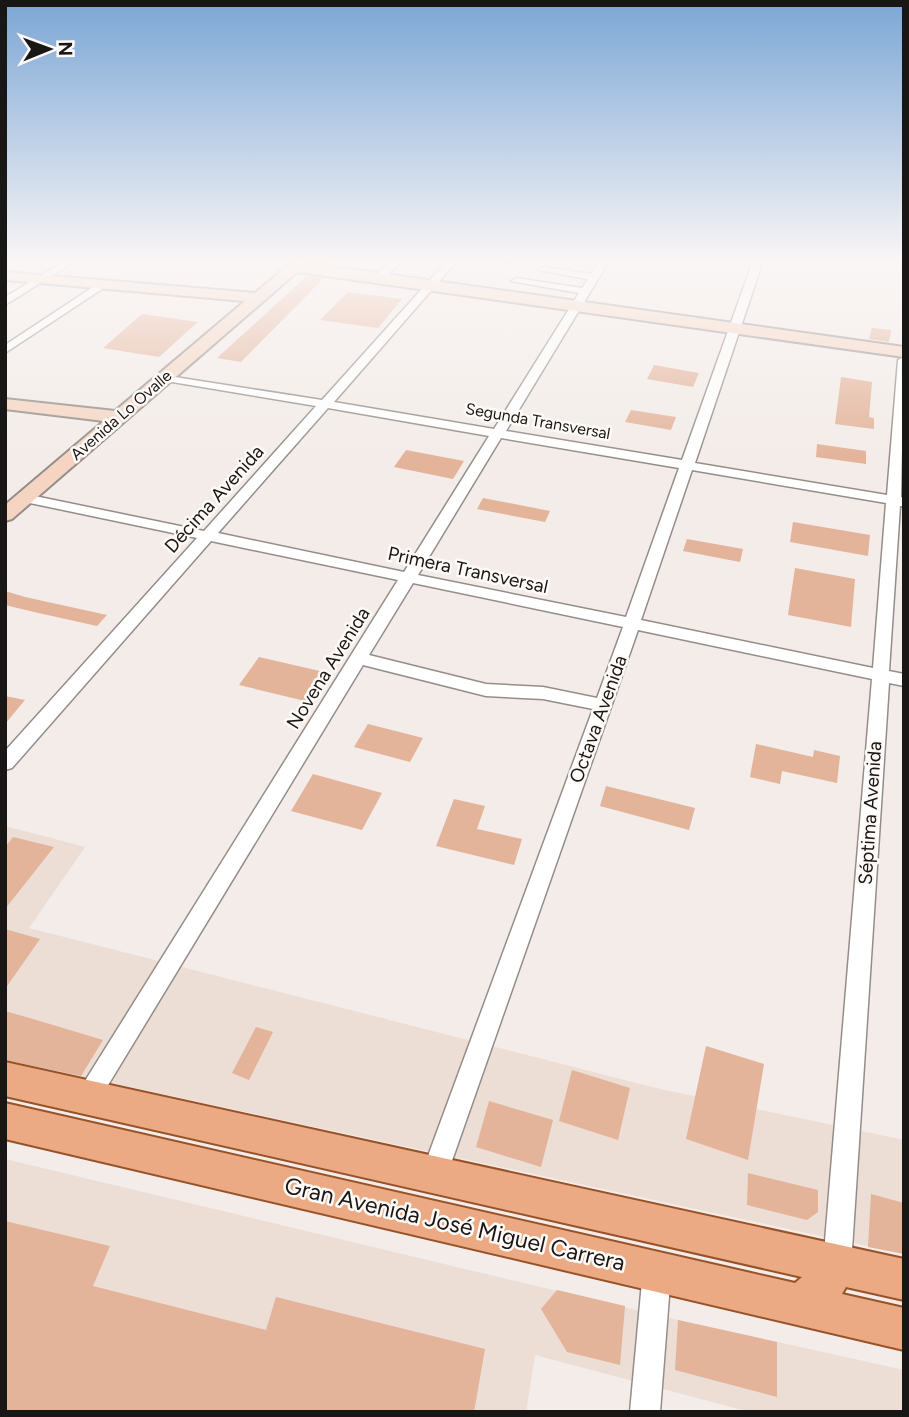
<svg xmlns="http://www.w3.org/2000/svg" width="909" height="1417" font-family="Figtree,sans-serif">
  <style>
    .built { fill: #ecddd5 }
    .building { fill: #e3b39a }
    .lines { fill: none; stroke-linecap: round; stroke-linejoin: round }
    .street-casing { stroke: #948d89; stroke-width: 3 }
    .secondary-casing { stroke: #948d89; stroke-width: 4 }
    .primary-casing { stroke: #985228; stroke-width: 4 }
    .street { fill: #fff; fill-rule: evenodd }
    .secondary { fill: #f5d5c1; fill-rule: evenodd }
    .primary { fill: #ebaa83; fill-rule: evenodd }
    .labels { text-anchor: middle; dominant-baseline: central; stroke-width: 5; stroke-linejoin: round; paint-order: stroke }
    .far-street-label { font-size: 16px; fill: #191716; stroke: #fefaf7 }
    .street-label { font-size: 19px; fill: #191716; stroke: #fefaf7 }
    .near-street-label { font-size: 23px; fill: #191716; stroke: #fefaf7 }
  </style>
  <rect width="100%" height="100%" fill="#f3ece8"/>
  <g class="built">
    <polygon points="5,826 85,847 29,928 660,1089 904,1140 904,1254 5,1060"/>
    <polygon points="5,1159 678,1320 904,1370 904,1412 750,1412 535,1355 526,1412 5,1412"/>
  </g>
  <g class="building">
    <polygon points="307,276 324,278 241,362 217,358"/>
    <polygon points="348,292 402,299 378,328 320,320"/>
    <polygon points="142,314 198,322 159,357 103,348"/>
    <polygon points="872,328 891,330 889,342 869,339"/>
    <polygon points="654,365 699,373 693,387 647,379"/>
    <polygon points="841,377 872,382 869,417 874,418 874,429 835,424"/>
    <polygon points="631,410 676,417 671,430 625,422"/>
    <polygon points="817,444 866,451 866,464 816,457"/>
    <polygon points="406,450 464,461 453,479 394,467"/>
    <polygon points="483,498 550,511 545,522 477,509"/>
    <polygon points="793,522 870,535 868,556 790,542"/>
    <polygon points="687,539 743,549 740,562 683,551"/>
    <polygon points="795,568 855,579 851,627 788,615"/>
    <polygon points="5,591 25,597 107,615 97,626 34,612 5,605"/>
    <polygon points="259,657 324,672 305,701 239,685"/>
    <polygon points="5,696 25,700 5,724"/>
    <polygon points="368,724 423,738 410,762 354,747"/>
    <polygon points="756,744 813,757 814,750 840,756 837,783 782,771 780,784 750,777"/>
    <polygon points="313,774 382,793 362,830 291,811"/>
    <polygon points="606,786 695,808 689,830 600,806"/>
    <polygon points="454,799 485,806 477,829 522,839 514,865 436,846"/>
    <polygon points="13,837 54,847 5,909 5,847"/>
    <polygon points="5,929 40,939 5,989"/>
    <polygon points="5,1011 33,1019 103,1040 81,1076 5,1060"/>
    <polygon points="256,1027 273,1032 249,1080 232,1073"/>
    <polygon points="706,1046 764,1064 748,1160 686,1139"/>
    <polygon points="572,1070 630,1088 618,1140 559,1121"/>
    <polygon points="489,1101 553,1120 541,1167 476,1147"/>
    <polygon points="748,1173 818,1190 818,1212 807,1220 747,1205"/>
    <polygon points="871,1194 904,1203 904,1254 868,1247"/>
    <polygon points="5,1221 110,1246 93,1286 266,1330 276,1297 485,1349 474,1412 5,1412"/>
    <polygon points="557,1290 625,1306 620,1365 567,1352 541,1309"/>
    <polygon points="678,1320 777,1342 777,1397 675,1370"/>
  </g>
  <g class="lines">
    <g class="street-casing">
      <g id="street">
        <polygon points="65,261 76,261 5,305 5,297"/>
        <polygon points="391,261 401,261 382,281 374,281 374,277"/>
        <path d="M447,261H457L334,402L494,429L579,293L511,281L516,278L582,288L588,279L538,270L543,267L591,274L599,261H609L506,431L682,460L753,261H763L695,463L887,495L898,360L904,357L901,497L904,498V506H900L889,671L904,674V686L889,683L851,1265L847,1275L837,1279L827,1275L823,1265L872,679L638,630L447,1175L443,1184L434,1188L425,1184L421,1175L593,709L543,699L486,696L363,665L96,1105L87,1109L78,1105L75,1097L398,580L211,541L12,768L5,770V751L197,538L25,502L18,498L25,494L204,531L316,406L166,381L162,379V375L322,400ZM328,408L489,436L404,572L218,533ZM501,438L679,468L626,617L418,575ZM692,470L886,503L873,668L641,620ZM413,583L623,627L597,698L543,687L486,684L369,655Z"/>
        <polygon points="501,261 516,261 511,264"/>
        <polygon points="99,283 108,285 5,353 5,345"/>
        <polygon points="657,1257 667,1261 671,1271 660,1412 630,1412 643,1271 647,1261"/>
      </g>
    </g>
    <g class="secondary-casing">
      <polygon id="secondary" points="293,261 904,347 904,357 297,272 12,519 5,521 5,505 104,421 5,409 5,399 115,411 245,301 5,280 5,272 255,293"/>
    </g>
    <g class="primary-casing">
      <polygon id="primary" points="5,1062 904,1259 904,1300 846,1287 842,1294 904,1308 904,1350 5,1139 5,1103 795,1283 802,1277 5,1096"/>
    </g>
    <use href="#street" class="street"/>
    <use href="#secondary" class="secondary"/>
    <use href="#primary" class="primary"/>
  </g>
  <linearGradient id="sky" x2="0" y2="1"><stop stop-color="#7ba6d5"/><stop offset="0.57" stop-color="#faf6f5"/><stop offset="1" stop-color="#faf6f5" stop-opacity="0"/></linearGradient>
  <rect width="909" height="459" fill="url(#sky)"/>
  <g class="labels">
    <g class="far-street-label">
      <text transform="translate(121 415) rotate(-41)">Avenida Lo Ovalle</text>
      <text transform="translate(538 421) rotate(10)">Segunda Transversal</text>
    </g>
    <g class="street-label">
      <text transform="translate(214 499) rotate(-48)">Décima Avenida</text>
      <text transform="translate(468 570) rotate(12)">Primera Transversal</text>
      <text transform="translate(328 668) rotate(-58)">Novena Avenida</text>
      <text transform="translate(598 719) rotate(-70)">Octava Avenida</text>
      <text transform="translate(870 813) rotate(-86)">Séptima Avenida</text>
    </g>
    <g class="near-street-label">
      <text transform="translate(455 1224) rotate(13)">Gran Avenida José Miguel Carrera</text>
    </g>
  </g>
  <rect width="909" height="1417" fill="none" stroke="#191716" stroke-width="14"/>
  <g transform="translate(49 49) rotate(89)" stroke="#fefaf7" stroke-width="5" paint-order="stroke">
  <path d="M0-5L12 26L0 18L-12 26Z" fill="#191716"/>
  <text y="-10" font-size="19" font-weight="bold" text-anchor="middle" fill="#191716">N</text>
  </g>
</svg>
